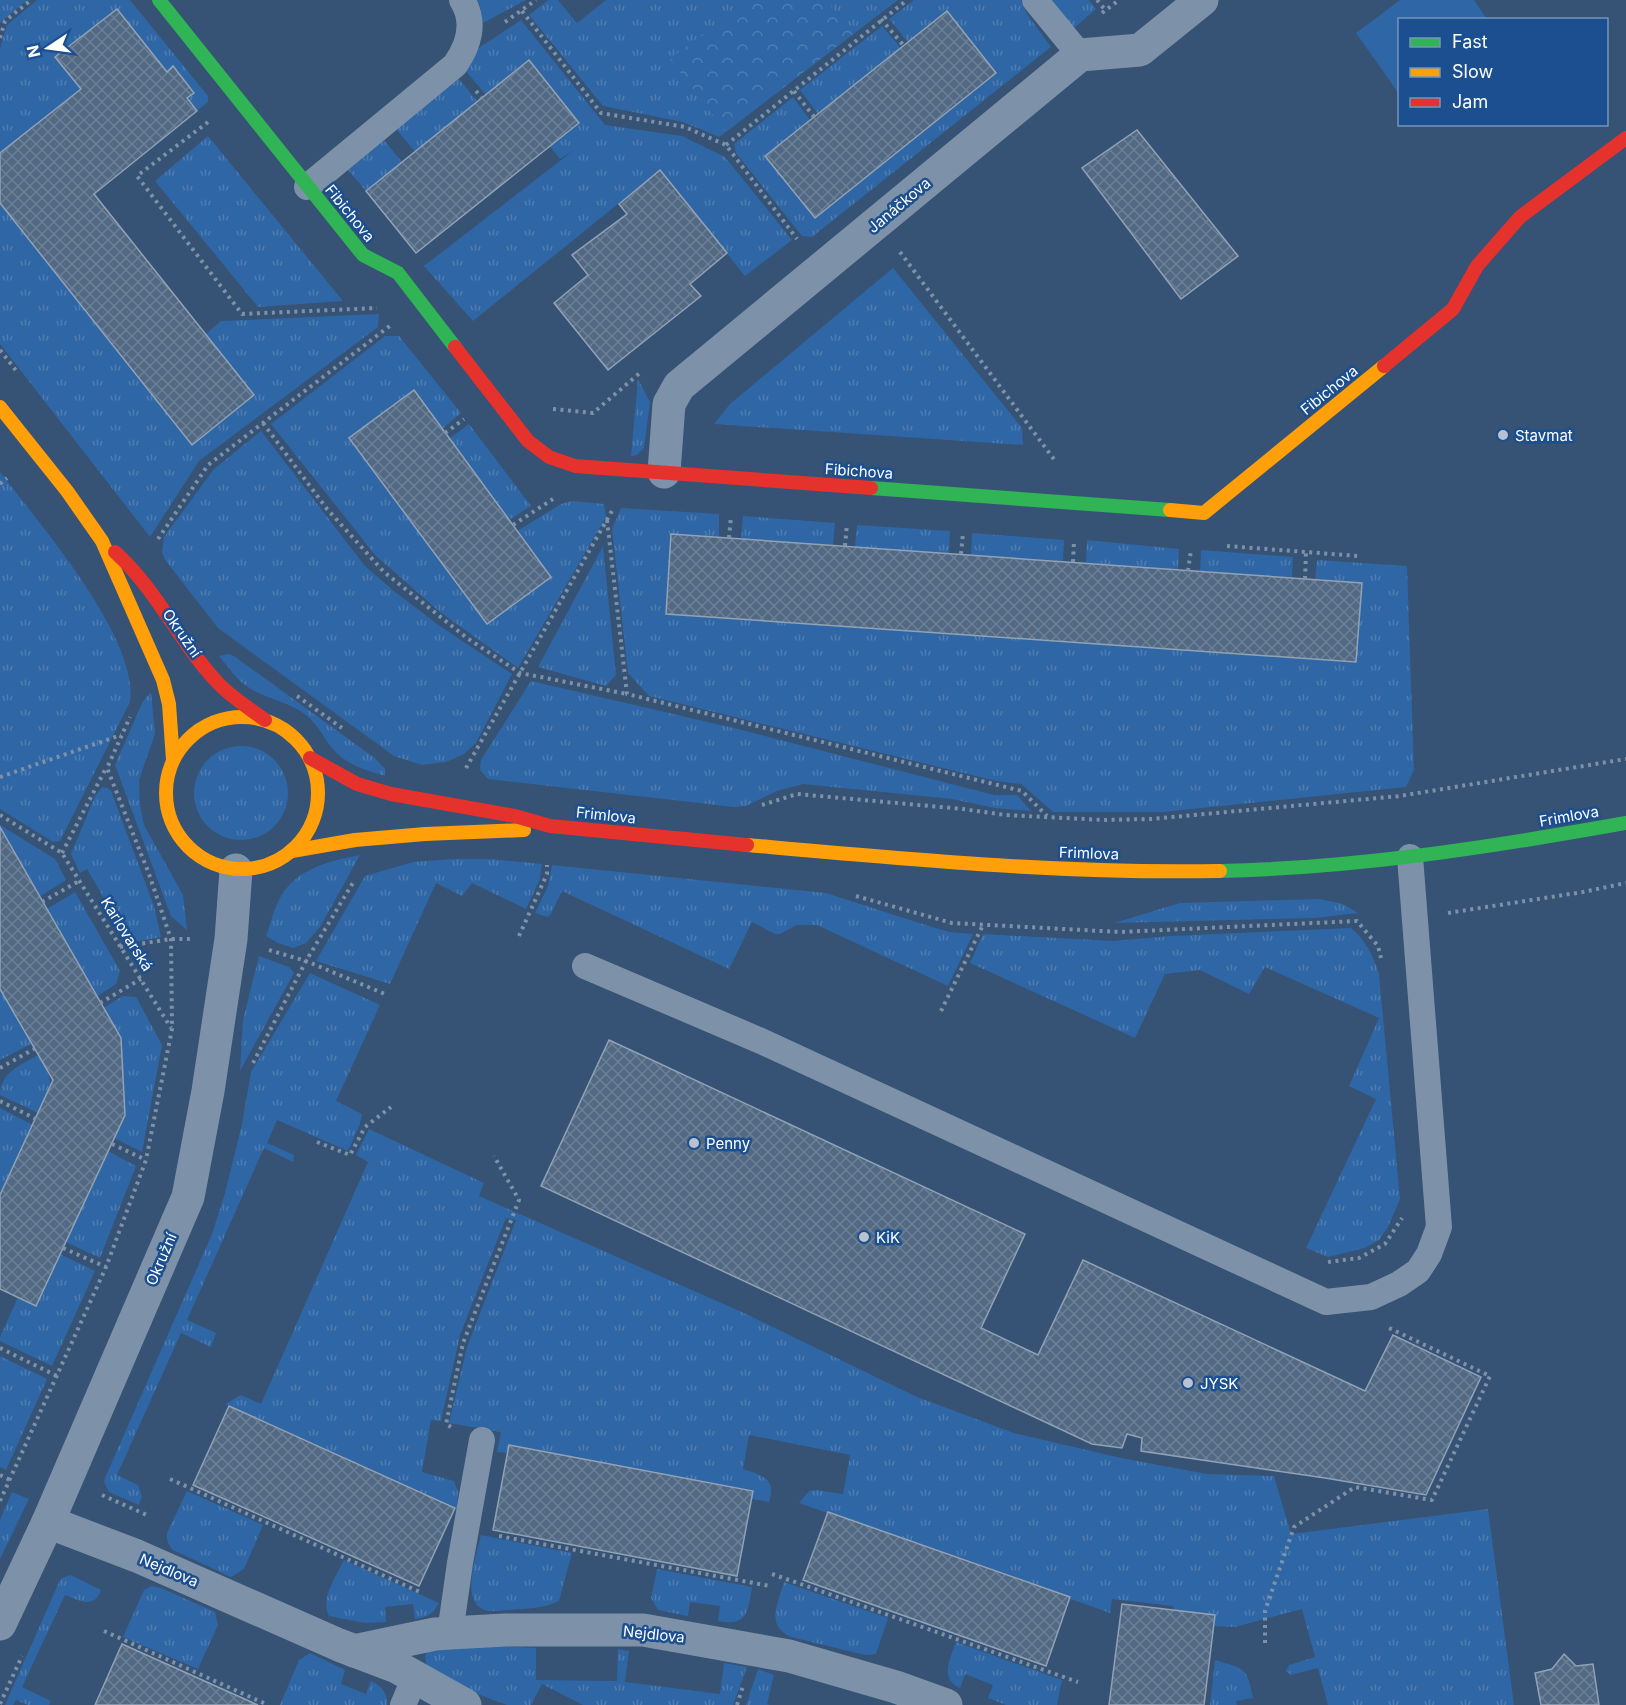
<svg xmlns="http://www.w3.org/2000/svg" width="1626" height="1705" font-family="Inter,sans-serif">
  <style>
    .grass { fill: url(#grass-tufts) }
    .park { fill: url(#park-crowns) }
    .garden { fill: #2f66a5 }
    .building { fill: url(#building-cross-hatch); stroke: #92a2b6; stroke-width: 1.5 }
    .lines { fill: none; stroke-linecap: round; stroke-linejoin: round }
    .path { stroke: #7d92a8; stroke-width: 4; stroke-dasharray: 3 4.5; stroke-linecap: butt }
    .lane { stroke: #7d92a8; stroke-width: 26 }
    .street { stroke: #7d92a8; stroke-width: 33 }
    .fast { stroke: #30b455; stroke-width: 14 }
    .slow { stroke: #ff9f0a; stroke-width: 14 }
    .jam { stroke: #e5322d; stroke-width: 14 }
    .poi-dot { fill: #b9c2ce; stroke: #1b4f8f; stroke-width: 2 }
    .labels { text-anchor: middle; dominant-baseline: central; stroke-width: 5; stroke-linejoin: round; paint-order: stroke }
    .street-label { font-size: 15px; fill: #fff; stroke: #1b4f8f }
    .poi-label { font-size: 15px; fill: #fff; stroke: #1b4f8f; text-anchor: start }
  </style>
  <defs>
    <pattern id="grass-tufts" width="24" height="20" patternUnits="userSpaceOnUse" patternTransform="scale(1.5)"><rect width="24" height="20" fill="#2f66a5"/><path d="M3 7l-1-3M5 7V3M7 7l1-3M15 17l-1-3M17 17v-4M19 17l1-3" fill="none" stroke="#4e7db2"/></pattern>
    <pattern id="park-crowns" width="20" height="18" patternUnits="userSpaceOnUse" patternTransform="scale(1.5)"><rect width="20" height="18" fill="#2f66a5"/><path d="M2 6a3 3 0 1 1 6 0M12 15a3 3 0 1 1 6 0" fill="none" stroke="#4e7db2"/></pattern>
    <pattern id="building-cross-hatch" width="8" height="8" patternUnits="userSpaceOnUse" patternTransform="scale(1.5)"><rect width="8" height="8" fill="#526984"/><path d="M0 0l8 8M0 8l8-8" fill="none" stroke="#6c8096"/></pattern>
  </defs>
  <rect width="100%" height="100%" fill="#365274"/>
  <g class="grass">
    <polygon points="0,0 27,0 0,23"/>
    <polygon points="37,0 130,0 208,96 208,102 197,111 187,98 194,92 174,67 167,72 116,9 56,57 92,104 0,153 0,48 7,25"/>
    <polygon points="476,0 526,0 483,23 480,5"/>
    <polygon points="548,0 558,0 577,23 606,0 898,0 719,137 683,122 603,106 529,15"/>
    <polygon points="914,0 1021,0 1027,14 1051,47 812,237 802,236 736,153 734,144 793,97 810,120 765,156 815,218 996,73 947,11 908,42 889,19"/>
    <polygon points="1046,0 1089,0 1096,9 1074,28"/>
    <polygon points="521,20 605,125 682,136 725,157 792,240 745,276 660,170 473,321 424,266 574,150 560,159 549,145 579,123 529,61 486,95 464,69 474,51"/>
    <polygon points="882,26 901,48 818,114 800,90"/>
    <polygon points="459,79 477,101 415,152 396,129"/>
    <polygon points="208,136 343,301 258,307 155,181"/>
    <polygon points="384,140 402,162 366,191 348,170"/>
    <polygon points="0,203 192,445 254,395 206,334 221,321 379,314 378,327 199,461 150,537 0,344"/>
    <polygon points="893,268 1022,428 1023,445 714,424 730,404"/>
    <polygon points="385,336 399,336 461,413 442,429 414,390 349,438 487,624 551,577 517,531 561,504 572,501 604,504 606,517 518,668 440,612 376,556 271,424"/>
    <polygon points="638,379 650,402 644,448 637,455 631,456"/>
    <polygon points="469,424 531,506 509,520 450,438"/>
    <polygon points="261,431 365,566 395,592 440,626 512,674 476,743 464,754 446,762 422,765 394,756 218,628 166,561 162,553 164,537 214,469"/>
    <path d="M0,472C38,522 140,639 130,702L60,841L53,842L0,809Z"/>
    <polygon points="621,508 719,514 719,537 671,534 666,614 1356,662 1362,583 1315,579 1317,560 1407,566 1414,770 1406,787 1163,812 1053,812 1021,784 996,781 649,696 628,673 612,529"/>
    <polygon points="743,516 835,523 833,545 741,539"/>
    <polygon points="857,525 950,531 949,554 855,547"/>
    <polygon points="972,533 1064,540 1063,561 971,555"/>
    <polygon points="1087,540 1179,549 1178,570 1086,563"/>
    <polygon points="603,546 616,675 606,686 538,667"/>
    <polygon points="1201,550 1293,557 1292,578 1200,571"/>
    <path d="M228,654L234,656L376,759L385,769V776C365,770 346,765 332,748C323,737 318,724 306,715C290,702 269,700 251,689C237,681 229,668 219,656Z"/>
    <polygon points="531,681 738,729 994,795 1017,795 1031,811 995,808 952,799 803,784 777,791 746,806 734,807 488,779 480,770 481,760"/>
    <polygon points="151,692 155,734 139,780 140,805 144,825 183,895 187,930 171,916 115,765 143,701"/>
    <circle cx="241" cy="793" r="47"/>
    <polygon points="102,787 108,788 111,791 154,906 161,937 130,943 87,869 80,873 71,854 95,796"/>
    <polygon points="0,825 55,859 66,880 39,897 0,858"/>
    <path d="M360,855L320,927L306,943L293,948L278,943L266,936C271,923 274,908 281,896C298,868 330,861 360,855Z"/>
    <polygon points="454,859 490,859 542,864 540,879 526,909 472,883 462,896 436,883 390,984 316,961 365,876 413,862"/>
    <polygon points="552,865 826,893 932,927 950,932 973,934 948,986 817,925 797,925 780,934 775,934 752,922 729,969 562,891 551,914 548,917 535,913 548,886"/>
    <polygon points="75,892 120,971 116,984 96,997 47,909"/>
    <polygon points="1319,899 1343,904 1358,913 1315,918 1114,923 1180,903"/>
    <path d="M1351,928C1365,939 1374,957 1379,974L1400,1199L1388,1227L1379,1240L1365,1248L1328,1257L1306,1248L1376,1099L1349,1086L1379,1018L1265,967L1249,994L1200,970L1165,974L1135,1038L970,963L983,934L1113,941L1171,936Z"/>
    <polygon points="259,956 289,967 294,973 240,1071 243,1020"/>
    <polygon points="310,973 380,1005 336,1101 362,1114 360,1124 348,1151 277,1120 267,1143 294,1155 293,1162 264,1148 187,1320 216,1333 211,1347 181,1333 117,1475 138,1485 142,1496 139,1505 109,1492 104,1482 105,1478 212,1234 225,1193 242,1124 251,1072"/>
    <polygon points="0,989 31,1044 0,1060"/>
    <polygon points="123,996 136,997 162,1045 142,1152 114,1138 103,1008"/>
    <path d="M38,1055C56,1085 52,1081 38,1113L0,1095C0,1072 21,1065 38,1055Z"/>
    <polygon points="0,1108 33,1125 0,1195"/>
    <path d="M369,1129L484,1183L479,1196L744,1313L917,1397L1014,1433L1121,1458L1207,1474L1274,1476L1291,1534L1488,1509L1514,1705H1328L1318,1668L1291,1675L1286,1671L1289,1665L1315,1657L1302,1609L1235,1627L1214,1626L1215,1616L1174,1610L1173,1606L1112,1599L1110,1613L799,1503L809,1491L816,1490L843,1494L850,1455L749,1435L743,1469C762,1475 777,1479 769,1502L752,1499V1491L509,1445L508,1453L497,1452L501,1432L449,1423L467,1347L516,1220L506,1218L460,1335L441,1421L431,1420L422,1472L454,1481L458,1492L457,1509L225,1404L241,1395L261,1404L368,1162L356,1155Z"/>
    <polygon points="108,1151 136,1166 100,1258 66,1242"/>
    <polygon points="60,1254 95,1271 52,1366 0,1341 0,1337 18,1297 36,1306"/>
    <polygon points="0,1356 47,1379 6,1470 0,1467"/>
    <path d="M187,1491L263,1525L244,1569L231,1577L173,1550C168,1545 166,1540 167,1533Z"/>
    <polygon points="12,1492 29,1499 0,1559 0,1520"/>
    <path d="M481,1535L572,1553L559,1601C544,1609 527,1608 510,1610C501,1610 490,1613 482,1609C461,1599 477,1553 481,1535Z"/>
    <path d="M344,1560L439,1603C433,1615 427,1617 415,1619L413,1604L385,1607L386,1622L365,1623L329,1616C320,1599 336,1576 344,1560Z"/>
    <path d="M657,1569L752,1587C748,1612 747,1627 718,1621L720,1606L690,1602L688,1616L658,1610L651,1598Z"/>
    <path d="M71,1575L101,1590C94,1610 79,1600 65,1595L22,1687L51,1701L49,1705H28L16,1700L13,1705H5L59,1582L62,1578Z"/>
    <path d="M784,1582L888,1618L876,1654L865,1655L791,1637C765,1625 778,1603 784,1582Z"/>
    <polygon points="151,1586 161,1588 215,1612 218,1625 198,1669 123,1637 144,1590"/>
    <path d="M956,1642L1062,1680L1057,1705H1006L988,1698L993,1685L965,1674L960,1688C939,1679 950,1659 956,1642Z"/>
    <polygon points="447,1643 536,1648 536,1680 617,1681 618,1649 629,1651 625,1682 720,1694 724,1663 747,1667 733,1705 583,1705 542,1684 531,1705 507,1705 443,1681 427,1670 425,1656 428,1651"/>
    <path d="M310,1653L345,1670L341,1684L366,1694L371,1681C382,1686 388,1693 387,1705H280L299,1660Z"/>
    <path d="M1215,1660C1244,1669 1247,1666 1253,1698L1236,1701L1237,1705H1210Z"/>
    <polygon points="758,1669 774,1675 767,1704 770,1705 746,1705"/>
  </g>
  <polygon class="park" points="746,0 826,0 853,34 726,132 670,59"/>
  <polygon class="garden" points="1400,0 1474,0 1487,19 1400,20 1399,94 1356,33"/>
  <g class="building">
    <polygon points="117,9 167,72 173,66 194,93 187,98 197,111 94,194 254,395 192,445 0,203 0,153 81,89 55,57"/>
    <polygon points="947,11 996,73 815,218 765,156"/>
    <polygon points="529,60 579,123 416,253 366,191"/>
    <polygon points="1137,130 1238,256 1181,299 1082,168"/>
    <polygon points="660,170 727,253 690,284 701,296 608,370 554,303 588,275 572,255 627,214 619,204"/>
    <polygon points="414,390 551,577 487,624 349,438"/>
    <polygon points="671,534 1362,583 1356,662 666,614"/>
    <polygon points="0,827 121,1038 125,1115 36,1306 0,1289 0,1195 53,1080 0,989"/>
    <polygon points="609,1040 1025,1234 981,1328 1038,1355 1083,1260 1365,1391 1393,1335 1481,1377 1426,1495 1325,1478 1141,1451 1142,1438 1127,1434 1122,1448 1092,1444 541,1186"/>
    <polygon points="229,1406 455,1508 419,1586 193,1485"/>
    <polygon points="509,1445 753,1491 737,1576 493,1530"/>
    <polygon points="828,1512 1070,1597 1046,1666 803,1580"/>
    <polygon points="1122,1604 1215,1615 1204,1705 1109,1705"/>
    <polygon points="122,1644 258,1705 95,1705"/>
    <polygon points="1564,1654 1576,1666 1593,1664 1599,1705 1541,1705 1535,1673 1552,1669"/>
  </g>
  <g class="lines">
    <g class="path">
      <polyline points="1097,0 1106,11"/>
      <polyline points="522,11 601,113 685,127 726,145 797,239"/>
      <polyline points="1102,13 1119,0"/>
      <polyline points="881,19 904,46"/>
      <polyline points="505,22 536,0"/>
      <polyline points="0,38 5,21 31,0"/>
      <polyline points="476,91 482,98"/>
      <polyline points="794,91 814,117"/>
      <polyline points="208,122 137,176 242,314 377,308"/>
      <polyline points="726,145 907,0"/>
      <polyline points="900,252 1056,462"/>
      <polyline points="0,350 18,373"/>
      <polyline points="553,409 593,413 641,372"/>
      <polyline points="263,423 327,509 384,572 467,638 520,673 627,694"/>
      <polyline points="445,433 464,419"/>
      <polyline points="0,484 7,478"/>
      <polyline points="607,520 627,694 1022,791 1047,816"/>
      <polyline points="513,525 553,499"/>
      <polyline points="729,538 731,516"/>
      <polyline points="158,539 208,465 391,325"/>
      <polyline points="845,546 847,524"/>
      <polyline points="1227,546 1358,556"/>
      <polyline points="961,554 963,533"/>
      <polyline points="1073,562 1074,541"/>
      <polyline points="1188,571 1191,550"/>
      <polyline points="1305,579 1306,552"/>
      <polyline points="297,696 342,728"/>
      <polyline points="466,768 613,509"/>
      <polyline points="0,777 121,735"/>
      <polyline points="762,805 797,794 963,809 1005,815 1104,820 1151,819 1400,796 1626,759"/>
      <polyline points="0,815 62,853 171,1028"/>
      <polyline points="62,853 106,768"/>
      <polyline points="856,896 952,923 1120,932 1357,921 1378,946 1381,958"/>
      <polyline points="42,902 79,881"/>
      <polyline points="1448,913 1583,892 1626,883"/>
      <polyline points="519,936 547,874 547,865"/>
      <polyline points="120,947 171,939 191,939"/>
      <polyline points="269,950 306,961 385,994"/>
      <polyline points="100,1003 141,979"/>
      <polyline points="941,1011 983,925"/>
      <polyline points="253,1063 306,961 354,881"/>
      <polyline points="0,1068 34,1049"/>
      <polyline points="0,1101 36,1119"/>
      <polyline points="317,1142 350,1155 365,1127 391,1107"/>
      <polyline points="112,1144 146,1160"/>
      <polyline points="63,1248 106,1267"/>
      <polyline points="1328,1262 1359,1258 1385,1244 1402,1218"/>
      <polyline points="0,1348 57,1376"/>
      <polyline points="451,1427 446,1424 463,1343 519,1200 494,1156"/>
      <polyline points="0,1475 10,1480"/>
      <polyline points="170,1479 420,1592"/>
      <polyline points="102,1495 149,1516"/>
      <polyline points="0,1501 106,1267 146,1160 172,1029 171,939 149,874 107,768 130,717"/>
      <polyline points="499,1536 770,1586"/>
      <polyline points="772,1574 1078,1682"/>
      <polyline points="104,1631 268,1705"/>
      <polyline points="1265,1643 1265,1611 1294,1527 1355,1487 1432,1500 1490,1376 1389,1328"/>
      <polyline points="0,1704 22,1656"/>
      <polyline points="737,1705 743,1686"/>
    </g>
    <g class="lane">
      <polyline points="1035,0 1080,55"/>
      <path d="M307,187L455,65C469,45 476,22 462,0"/>
      <polyline points="585,966 761,1041 1326,1302 1371,1297 1399,1284 1418,1271 1429,1254 1439,1227 1410,857"/>
      <polyline points="450,1633 460,1563 482,1440"/>
      <polyline points="403,1705 415,1677"/>
    </g>
    <g class="street">
      <polyline points="664,472 669,404 679,386 1080,55 1140,50 1202,0"/>
      <polyline points="48,1522 137,1556 339,1645 397,1667 465,1705"/>
      <polyline points="0,1624 48,1522 188,1197 208,1091 231,939 236,870"/>
      <polyline points="354,1651 435,1634 450,1633 505,1630 643,1630 789,1656 896,1687 946,1705"/>
    </g>
    <g class="fast">
      <polyline points="159,0 363,255 398,273 455,347"/>
      <polyline points="871,488 1170,510"/>
      <path d="M1220,871C1356,868 1492,847 1626,823"/>
    </g>
    <g class="slow">
      <polyline points="0,407 67,491 102,541 163,680 169,704 173,760"/>
      <polyline points="1170,510 1204,513 1384,366"/>
      <circle cx="242" cy="793" r="76"/>
      <path d="M747,845C904,859 1062,874 1220,871"/>
      <polyline points="292,851 355,840 425,834 524,830"/>
    </g>
    <g class="jam">
      <polyline points="455,347 528,441 549,457 575,466 871,488"/>
      <polyline points="1384,366 1453,309 1477,266 1520,217 1626,138"/>
      <path d="M115,552C158,591 179,642 218,683C231,697 249,708 265,720"/>
      <polyline points="310,758 357,784 391,794 515,816 550,826 747,845"/>
    </g>
  </g>
  <g class="poi-dot">
    <circle cx="1503" cy="435" r="6"/>
    <circle cx="694" cy="1143" r="6"/>
    <circle cx="864" cy="1237" r="6"/>
    <circle cx="1188" cy="1383" r="6"/>
  </g>
  <g class="labels">
    <g class="street-label">
      <text transform="translate(899 205) rotate(-40)">Janáčkova</text>
      <text transform="translate(350 213) rotate(51)">Fibichova</text>
      <text transform="translate(1329 390) rotate(-39)">Fibichova</text>
      <text transform="translate(859 471) rotate(4)">Fibichova</text>
      <text transform="translate(182 633) rotate(55)">Okružní</text>
      <text transform="translate(606 815) rotate(6)">Frimlova</text>
      <text transform="translate(1569 816) rotate(-10)">Frimlova</text>
      <text transform="translate(1089 853) rotate(2)">Frimlova</text>
      <text transform="translate(127 934) rotate(58)">Karlovarská</text>
      <text transform="translate(161 1259) rotate(-67)">Okružní</text>
      <text transform="translate(169 1570) rotate(23)">Nejdlova</text>
      <text transform="translate(654 1634) rotate(6)">Nejdlova</text>
    </g>
    <g class="poi-label">
      <text x="1515" y="435">Stavmat</text>
      <text x="706" y="1143">Penny</text>
      <text x="876" y="1237">KiK</text>
      <text x="1200" y="1383">JYSK</text>
    </g>
  </g>
  <rect x="1398" y="18" width="210" height="108" fill="#1b4f8f" stroke="#7695bc" stroke-width="1.5"/>
  <rect x="1410" y="38" width="30" height="9" fill="#30b455" stroke="#7695bc" stroke-width="1.5"/>
  <text x="1452" y="48" font-size="18" fill="#ffffff">Fast</text>
  <rect x="1410" y="68" width="30" height="9" fill="#ff9f0a" stroke="#7695bc" stroke-width="1.5"/>
  <text x="1452" y="78" font-size="18" fill="#ffffff">Slow</text>
  <rect x="1410" y="98" width="30" height="9" fill="#e5322d" stroke="#7695bc" stroke-width="1.5"/>
  <text x="1452" y="108" font-size="18" fill="#ffffff">Jam</text>
  <g transform="translate(48 48) rotate(257)" stroke="#1b4f8f" stroke-width="4.5" paint-order="stroke">
  <path d="M0-4.5L10 22L0 15L-10 22Z" fill="#ffffff"/>
  <text y="-9" font-size="16" font-weight="bold" text-anchor="middle" fill="#ffffff">N</text>
  </g>
</svg>
